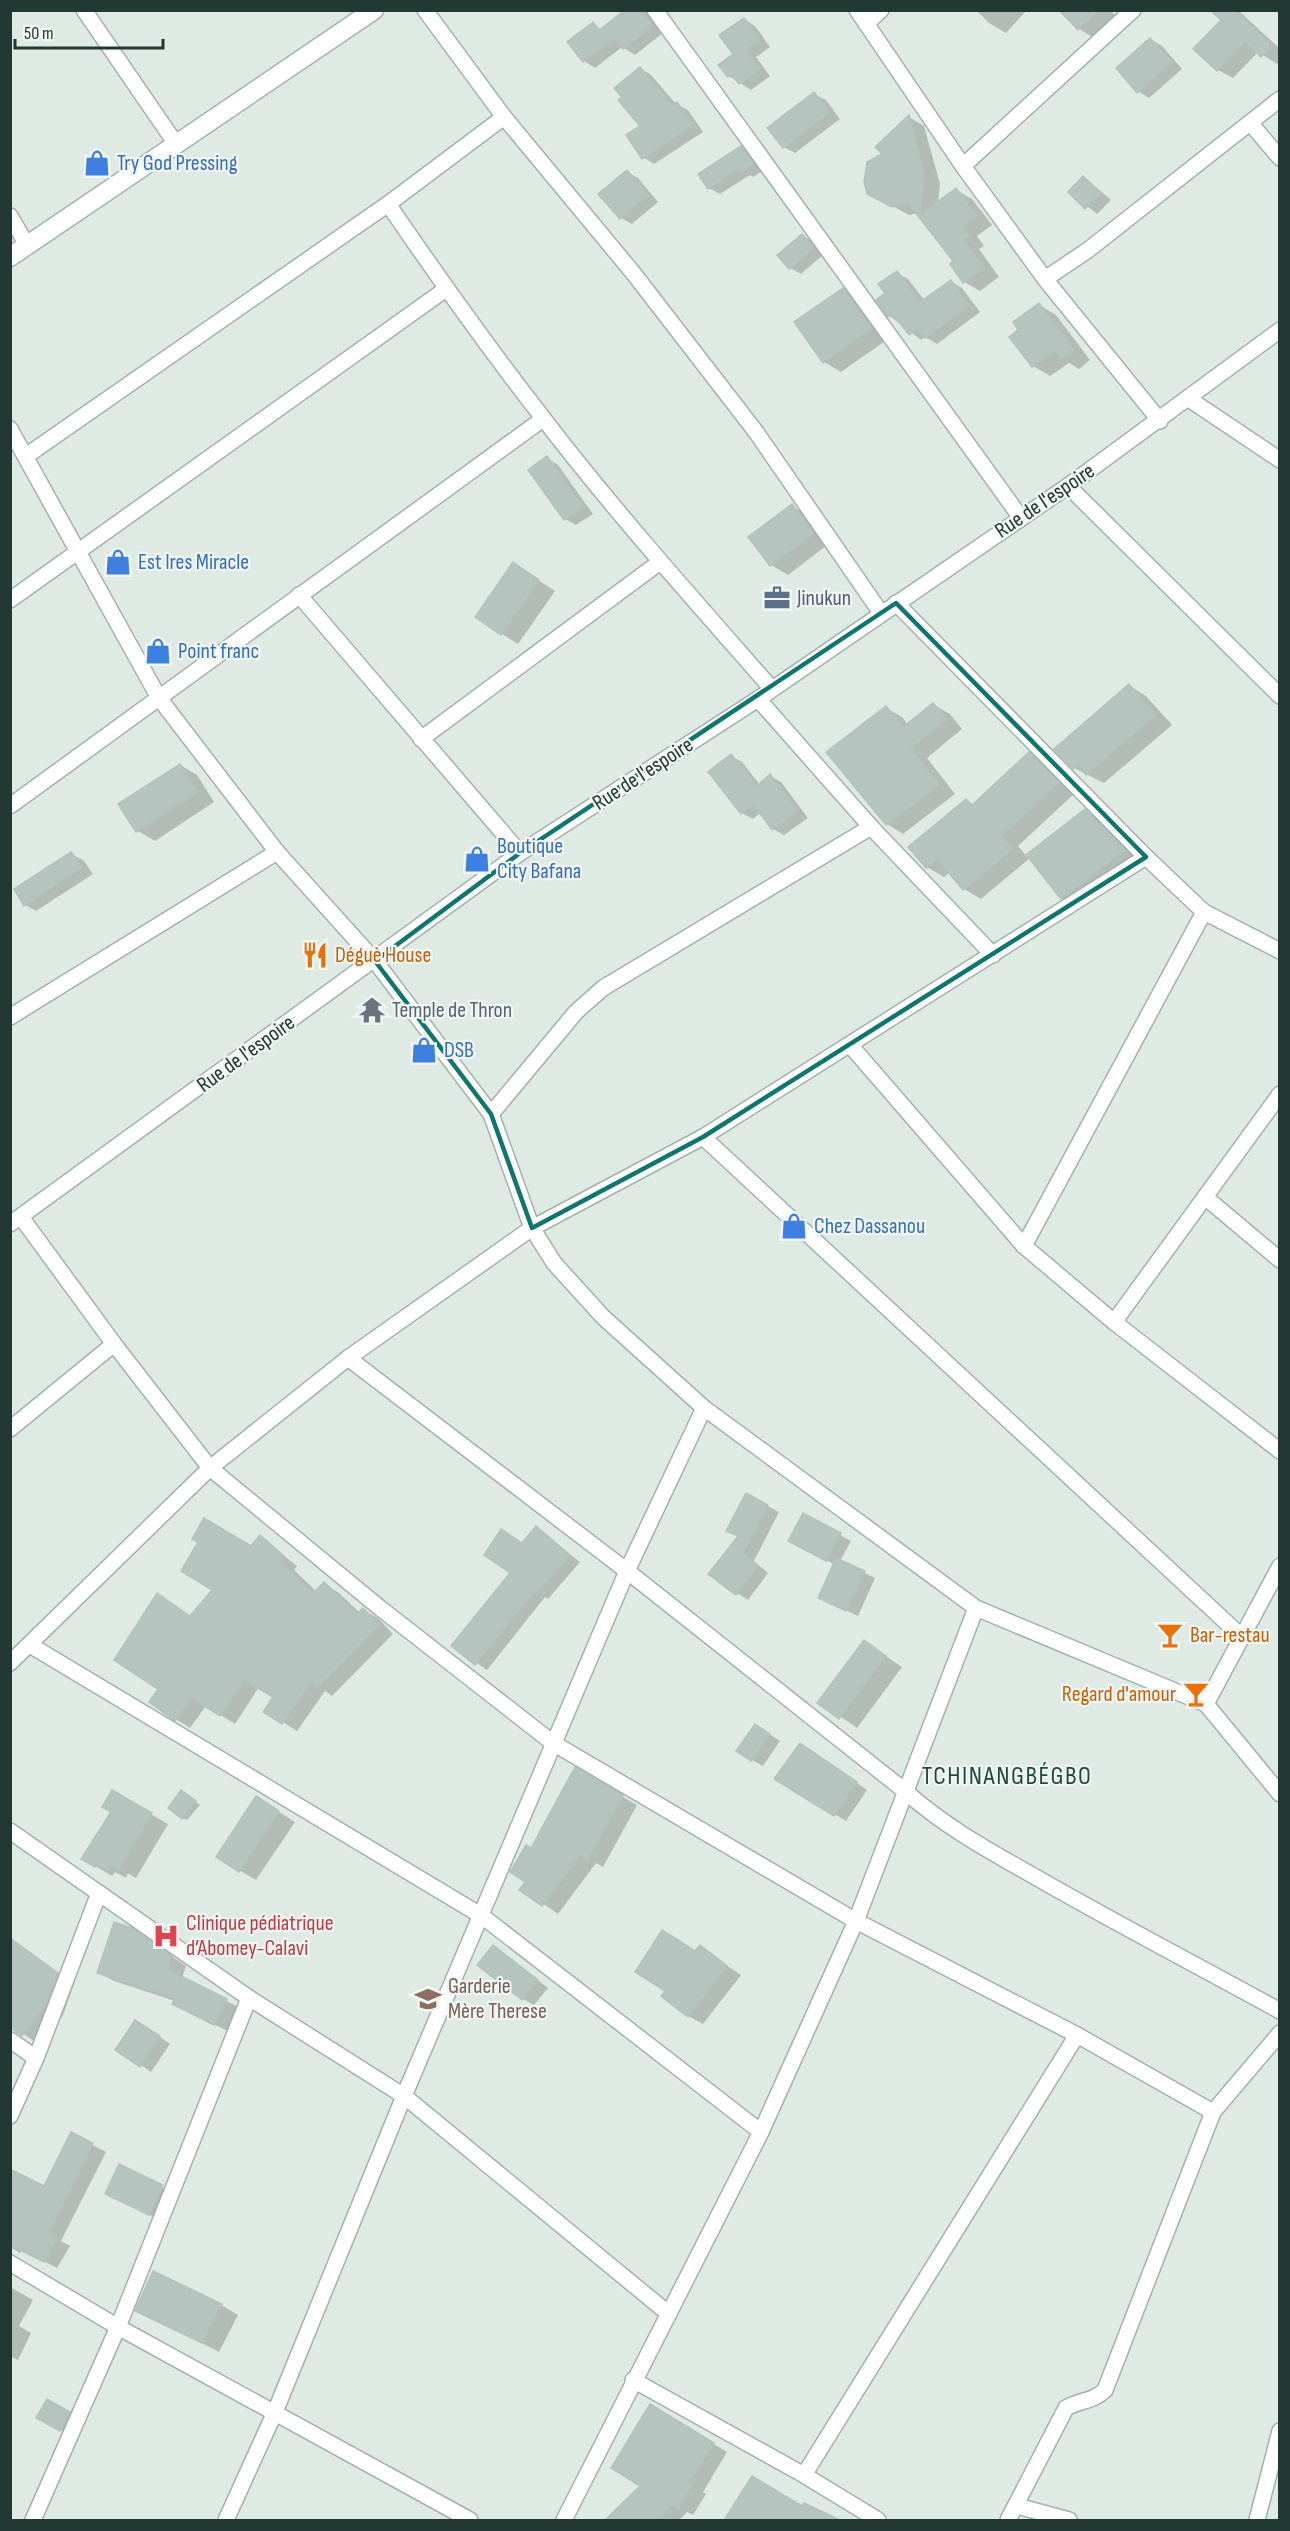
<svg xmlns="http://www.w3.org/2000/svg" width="1290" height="2531" font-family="'Sofia Sans Condensed',sans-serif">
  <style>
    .shadow { fill: #0003 }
    .building { fill: #b5c4be; stroke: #b3c3bc; stroke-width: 1.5 }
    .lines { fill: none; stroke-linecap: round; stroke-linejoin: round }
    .street-casing { stroke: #a3b1ac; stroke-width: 18 }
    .secondary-casing { stroke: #a0b4ac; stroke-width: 21 }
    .street { stroke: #fff; stroke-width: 15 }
    .secondary { stroke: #fff; stroke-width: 18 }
    .marked { fill: none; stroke: #0f766e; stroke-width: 4.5; stroke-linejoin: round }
    .labels { text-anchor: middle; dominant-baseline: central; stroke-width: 4.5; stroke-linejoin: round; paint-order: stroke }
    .shop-label { font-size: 22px; fill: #366cbe; stroke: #f0f6f3; text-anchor: start }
    .street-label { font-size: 22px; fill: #223832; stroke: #f0f6f3 }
    .service-label { font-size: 22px; fill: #4e5e75; stroke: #f0f6f3; text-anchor: start }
    .food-label { font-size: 22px; fill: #c56008; stroke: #f0f6f3; text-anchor: start }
    .worship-label { font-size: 22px; fill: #5b616d; stroke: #f0f6f3; text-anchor: start }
    .health-label { font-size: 22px; fill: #be3a42; stroke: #f0f6f3; text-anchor: start }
    .education-label { font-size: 22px; fill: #785e54; stroke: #f0f6f3; text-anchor: start }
    .quarter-label { font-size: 26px; letter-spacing: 1.5px; fill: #1f493e; stroke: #f0f6f3 }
  </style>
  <rect width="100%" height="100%" fill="#e0eae5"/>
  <g class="shadow">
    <polygon points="627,10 645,10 663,33 635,55 622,47 595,68 584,61 593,24 602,30"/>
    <polygon points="976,10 1027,10 1006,33 989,23"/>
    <polygon points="1061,10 1110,10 1117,18 1096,39 1079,29"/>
    <polygon points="1213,10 1238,10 1280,49 1280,61 1277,64 1258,52 1233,78 1218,70 1195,49 1223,20"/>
    <polygon points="744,19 755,26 770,47 756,57 770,76 751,90 729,76"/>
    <polygon points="1151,40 1162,46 1182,69 1149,98 1138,91"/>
    <polygon points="640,68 651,75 676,104 688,110 703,132 654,164 643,157"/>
    <polygon points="814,94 826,100 840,119 795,153 784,147"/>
    <polygon points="909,117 924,126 940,184 938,203 956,190 972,199 992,225 977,236 984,246 979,249 999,277 980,291 964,282 955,262 918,213 909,215 885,202 885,155"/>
    <polygon points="741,148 752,154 764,170 753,177 750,175 720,194 709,188"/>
    <polygon points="627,172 638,178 658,202 632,224 621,218"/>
    <polygon points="1084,177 1111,200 1097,214 1070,192"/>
    <polygon points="802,235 813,242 824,254 801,274 790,268"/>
    <polygon points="897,273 908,279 925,301 951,282 962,288 980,312 937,344 925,337 921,340 890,316 878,300 887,293"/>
    <polygon points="843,290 860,300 888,339 841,372 824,362"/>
    <polygon points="1039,305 1056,315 1090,360 1079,369 1069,363 1050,376 1033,366 1020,330"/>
    <polygon points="547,458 558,465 593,514 576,525 565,519"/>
    <polygon points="792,506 810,516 830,543 788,575 771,565"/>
    <polygon points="513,564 555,591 518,644 502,634"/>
    <polygon points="1129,686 1146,696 1172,725 1104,783 1074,768"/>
    <polygon points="934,705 950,714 962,729 927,758 955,794 903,834 887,824 886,708 902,717 908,725"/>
    <polygon points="1029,754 1046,764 1075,793 1018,846 1027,857 1085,811 1102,820 1141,861 1079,908 1062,898 1030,858 981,899 964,889 950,872 944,877 927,867 966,800 974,805"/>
    <polygon points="731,756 742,762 760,785 770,776 781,782 808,818 784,835 773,829 761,812 753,819 742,813"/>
    <polygon points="180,765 197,775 214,802 155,841 138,831 120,804"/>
    <polygon points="71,854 83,860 93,874 36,911 25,905"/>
    <polygon points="746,1495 779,1512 754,1561 768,1573 748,1600 737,1593 740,1536"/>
    <polygon points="536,1528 580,1562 548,1599 545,1597 487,1670 453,1646 513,1572"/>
    <polygon points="840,1535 851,1541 840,1561 875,1578 858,1616 820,1598 835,1565 801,1546"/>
    <polygon points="260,1537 297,1566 294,1570 317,1592 324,1584 339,1593 360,1613 363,1610 378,1618 393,1634 332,1696 325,1691 297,1731 265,1711 275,1697 259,1687 235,1724 206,1706 190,1728 176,1719 160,1689 191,1617"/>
    <polygon points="864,1642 902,1667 857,1728 819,1702"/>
    <polygon points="766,1732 780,1741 763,1766 752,1760"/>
    <polygon points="811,1751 867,1790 846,1821 818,1804"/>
    <polygon points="576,1770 637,1805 603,1867 596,1863 558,1914 522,1889 528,1881 532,1850"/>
    <polygon points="112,1792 168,1824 136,1878 128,1873 126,1878 115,1872 112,1876 83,1859 113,1812"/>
    <polygon points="187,1795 200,1805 187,1820 182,1818"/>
    <polygon points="273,1808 295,1822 256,1880 239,1870"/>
    <polygon points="131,1929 186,1966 182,1978 242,2009 230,2032 189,2012 175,2001 114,1981 99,1973"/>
    <polygon points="10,1939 74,1984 63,2015 40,2045 10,2025"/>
    <polygon points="494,1947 548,1988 534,2005 523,1999"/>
    <polygon points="700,1947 741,1975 703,2024 688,2016 696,1953"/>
    <polygon points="147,2028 170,2044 151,2072 141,2065"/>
    <polygon points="71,2134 106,2152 61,2241 70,2246 57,2268 22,2250 20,2253 10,2247 10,2170 45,2188"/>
    <polygon points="120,2166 173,2193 160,2220 118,2199"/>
    <polygon points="10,2287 33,2300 19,2326 31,2333 18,2360 10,2356"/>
    <polygon points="221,2305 238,2315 219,2352 137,2310"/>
    <polygon points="48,2401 80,2419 71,2436 38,2417"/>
    <polygon points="665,2415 727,2452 703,2492 706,2494 693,2515 687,2512 679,2520 613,2520 610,2518 642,2485"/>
    <polygon points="752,2478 803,2508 835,2520 726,2520"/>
  </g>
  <g class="building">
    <polygon points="625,10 641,10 653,26 623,49 614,39 583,62 567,42 593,22 599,30"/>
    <polygon points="1059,10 1099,10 1078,30"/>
    <polygon points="1210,10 1235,10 1272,46 1261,57 1245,42 1217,71 1193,49 1221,20"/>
    <polygon points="744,18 760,40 746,50 760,70 739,84 732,75 728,77 718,65 733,54 719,35"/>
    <polygon points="1150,38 1172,62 1137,93 1116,68"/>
    <polygon points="640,67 672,105 677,102 693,125 642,159 626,135 640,126 618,100 622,97 614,88"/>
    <polygon points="814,92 830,112 783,148 767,128"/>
    <polygon points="909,115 924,174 921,214 956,188 977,216 962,227 969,236 964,240 984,268 963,283 950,264 953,261 908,203 892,207 867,194 864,182 867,162 882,154 875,147"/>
    <polygon points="741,146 754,164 741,172 739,168 708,189 698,174"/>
    <polygon points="627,170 648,195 620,219 598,194"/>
    <polygon points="1083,176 1101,193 1085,209 1068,192"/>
    <polygon points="802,234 814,248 789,269 777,255"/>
    <polygon points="897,271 920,302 951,280 969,306 925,338 917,329 909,335 893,314 888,317 876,300 885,293 878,284"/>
    <polygon points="843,288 872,328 823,363 794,322"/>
    <polygon points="1039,303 1074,350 1061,360 1055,351 1032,367 1009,337 1018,330 1013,322"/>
    <polygon points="547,456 583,507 564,520 528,470"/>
    <polygon points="792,504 814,533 770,566 748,537"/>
    <polygon points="513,562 539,580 501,635 475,617"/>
    <polygon points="1129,684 1156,715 1086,775 1078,765 1073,769 1054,749"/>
    <polygon points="933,703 947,719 911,748 939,785 886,825 826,752 886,706 903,727"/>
    <polygon points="1029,752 1059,782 1001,836 1013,849 963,890 937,859 926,868 908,847 966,799 972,805"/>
    <polygon points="731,754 757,786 770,774 798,811 772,830 753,804 741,814 708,772"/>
    <polygon points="180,764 198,792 136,832 118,804"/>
    <polygon points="1085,809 1125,850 1061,899 1026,855"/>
    <polygon points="71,852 82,867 24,906 14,889"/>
    <polygon points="746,1493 768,1505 743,1554 758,1566 736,1595 708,1574 738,1536 726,1531"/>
    <polygon points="803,1513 841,1533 826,1561 788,1541"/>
    <polygon points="204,1518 251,1546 260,1535 284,1556 280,1561 313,1593 324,1582 357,1614 363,1608 379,1625 317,1688 311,1682 282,1724 263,1712 273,1697 244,1680 220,1716 192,1698 175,1721 149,1702 158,1689 114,1660 157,1593 190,1616 212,1590 181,1571 198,1542 192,1539"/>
    <polygon points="536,1526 570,1555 536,1594 534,1592 475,1665 451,1646 510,1573 484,1555 501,1529 522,1543"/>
    <polygon points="836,1558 865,1571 846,1611 818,1598"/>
    <polygon points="864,1640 886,1656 839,1719 817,1703"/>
    <polygon points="755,1724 770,1734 751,1761 736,1751"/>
    <polygon points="800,1743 857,1782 834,1816 774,1779"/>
    <polygon points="575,1767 623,1795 588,1860 580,1856 542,1906 519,1890 525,1882 510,1872 526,1845 531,1848"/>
    <polygon points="112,1790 152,1813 119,1870 111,1865 108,1870 97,1864 95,1867 81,1859 111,1812 102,1807"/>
    <polygon points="181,1790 196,1801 182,1819 168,1808"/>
    <polygon points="256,1796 279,1811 239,1872 216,1857"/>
    <polygon points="114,1922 132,1928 172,1956 167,1969 227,1999 214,2025 172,2004 175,1998 97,1973"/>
    <polygon points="662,1930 695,1951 700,1945 727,1966 688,2017 661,1996 665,1991 635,1972"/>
    <polygon points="10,1938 58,1973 46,2005 22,2036 10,2027"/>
    <polygon points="493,1945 538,1980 522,2000 477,1965"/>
    <polygon points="135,2020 160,2036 140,2067 115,2050"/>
    <polygon points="71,2132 93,2143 49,2232 57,2237 44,2262 10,2245 10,2169 44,2186"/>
    <polygon points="119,2164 163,2185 149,2215 105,2194"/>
    <polygon points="153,2271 222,2304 202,2343 135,2311"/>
    <polygon points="47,2399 70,2412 60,2431 36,2418"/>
    <polygon points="650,2404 714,2443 689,2482 693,2484 678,2508 672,2505 656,2520 605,2520 640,2486 611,2468"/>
    <polygon points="752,2476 802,2506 804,2503 840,2520 724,2520"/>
  </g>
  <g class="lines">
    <g class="street-casing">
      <g id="street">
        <polyline points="84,10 176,144"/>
        <polyline points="425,10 504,117 634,274 756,432 881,613"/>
        <polyline points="655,10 1021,518"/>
        <polyline points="857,10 963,166 1045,279 1160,421"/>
        <polyline points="866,24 881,10"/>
        <polyline points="1251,124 1280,158"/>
        <polyline points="963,166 1133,10"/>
        <path d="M388,204C438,277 489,349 543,418C615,512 694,600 772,689"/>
        <polyline points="10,216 27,245"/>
        <polyline points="1045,279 1088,250 1280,99"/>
        <polyline points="1189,399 1280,460"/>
        <polyline points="10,429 159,698 277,852 375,961 491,1114 532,1228 554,1263 603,1317 704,1408 976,1608 1206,1704 1280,1794"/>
        <polyline points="26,456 388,204 504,117"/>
        <polyline points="1068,486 1280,696"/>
        <polyline points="299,595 520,853"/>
        <polyline points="10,600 446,289"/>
        <polyline points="896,603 1146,857 1204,912 1280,951"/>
        <polyline points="758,699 871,827 993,955"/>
        <polyline points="421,739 660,562"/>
        <polyline points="10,806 543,419"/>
        <polyline points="10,1017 277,852"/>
        <polyline points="850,1045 1024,1246 1114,1322 1280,1451"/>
        <polyline points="491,1114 576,1012 603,988 871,827"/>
        <polyline points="703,1137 1241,1636"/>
        <polyline points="1205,1197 1280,1260"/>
        <polyline points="21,1217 114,1344 210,1468 380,1608 553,1743 856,1921 1077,2035 1213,2112"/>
        <polyline points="10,1224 520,853 758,699 1068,486 1280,330"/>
        <polyline points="1024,1246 1204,912"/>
        <polyline points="1114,1322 1280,1094"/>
        <path d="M348,1358L627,1571L905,1791C947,1829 997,1855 1046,1883C1123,1927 1202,1968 1280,2011"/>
        <polyline points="10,1429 114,1344"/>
        <polyline points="30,1645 482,1916 761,2132"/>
        <polyline points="10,1663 210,1468 348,1358 532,1228 703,1137 1146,857"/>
        <polyline points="1206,1704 1280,1566"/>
        <polyline points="10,1831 249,1998 404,2096 669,2314"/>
        <polyline points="10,2040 36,2058"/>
        <polyline points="10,2116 36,2058 99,1893"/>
        <polyline points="10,2263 118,2327 470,2520"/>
        <polyline points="633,2380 804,2475 878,2520"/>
        <polyline points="804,2475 1077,2035"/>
        <polyline points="1017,2506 1069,2520"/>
        <polyline points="33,2520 118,2327 249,1998"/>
        <polyline points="226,2520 275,2412 404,2096 627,1571 704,1408"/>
        <polyline points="564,2520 761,2132 856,1921 976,1608"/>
        <path d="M1008,2520L1066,2408C1079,2400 1093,2402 1105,2390L1213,2112L1280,2033"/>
        <polyline points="1257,2520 1280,2431"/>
      </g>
    </g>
    <g class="secondary-casing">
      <polyline id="secondary" points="10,257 374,10"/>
    </g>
    <use href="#street" class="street"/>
    <use href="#secondary" class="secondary"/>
  </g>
  <path class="marked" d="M896,603L1146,857L703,1137L532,1228L491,1114L375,961L520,853Z"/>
  <defs>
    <g id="shop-bare" transform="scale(2.07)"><path d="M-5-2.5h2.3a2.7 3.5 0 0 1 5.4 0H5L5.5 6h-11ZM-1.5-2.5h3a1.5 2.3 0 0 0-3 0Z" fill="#3f7fe0" stroke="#f0f6f3" stroke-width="2.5" paint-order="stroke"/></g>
    <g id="office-bare" transform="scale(2.07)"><path d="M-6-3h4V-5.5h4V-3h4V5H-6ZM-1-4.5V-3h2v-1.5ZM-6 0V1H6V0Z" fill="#5c6f8a" stroke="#f0f6f3" stroke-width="2.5" paint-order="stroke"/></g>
    <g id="restaurant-bare" transform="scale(2.07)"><path d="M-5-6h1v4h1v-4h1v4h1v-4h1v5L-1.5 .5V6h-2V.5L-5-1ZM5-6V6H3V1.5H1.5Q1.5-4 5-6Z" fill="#e8710a" stroke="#f0f6f3" stroke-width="2.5" paint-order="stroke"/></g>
    <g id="temple-bare" transform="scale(2.07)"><path d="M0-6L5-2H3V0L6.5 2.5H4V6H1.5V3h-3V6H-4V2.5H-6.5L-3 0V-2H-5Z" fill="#6b7280" stroke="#f0f6f3" stroke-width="2.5" paint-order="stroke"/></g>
    <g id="bar-bare" transform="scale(2.07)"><path d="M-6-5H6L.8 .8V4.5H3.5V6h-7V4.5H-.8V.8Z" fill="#e8710a" stroke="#f0f6f3" stroke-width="2.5" paint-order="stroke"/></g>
    <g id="hospital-bare" transform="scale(2.07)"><path d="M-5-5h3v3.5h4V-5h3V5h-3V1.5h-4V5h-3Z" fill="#e0444e" stroke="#f0f6f3" stroke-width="2.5" paint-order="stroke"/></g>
    <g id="school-bare" transform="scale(2.07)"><path d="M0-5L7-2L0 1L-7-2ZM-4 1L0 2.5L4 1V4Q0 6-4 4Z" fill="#8d6e63" stroke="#f0f6f3" stroke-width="2.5" paint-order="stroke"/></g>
  </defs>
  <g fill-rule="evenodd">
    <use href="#shop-bare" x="97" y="163"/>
    <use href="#shop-bare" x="118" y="562"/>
    <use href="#office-bare" x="777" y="598"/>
    <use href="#shop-bare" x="158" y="651"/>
    <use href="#shop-bare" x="477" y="859"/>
    <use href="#restaurant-bare" x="315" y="955"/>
    <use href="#temple-bare" x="372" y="1010"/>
    <use href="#shop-bare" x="424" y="1050"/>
    <use href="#shop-bare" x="794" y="1226"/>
    <use href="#bar-bare" x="1170" y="1635"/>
    <use href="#bar-bare" x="1196" y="1694"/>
    <use href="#hospital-bare" x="166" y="1936"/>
    <use href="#school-bare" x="428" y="1999"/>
  </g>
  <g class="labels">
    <g class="shop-label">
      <text x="117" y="163">Try God Pressing</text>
      <text x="138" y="562">Est Ires Miracle</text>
      <text x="178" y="651">Point franc</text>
      <text x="497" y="846">Boutique<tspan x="497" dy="25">City Bafana</tspan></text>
      <text x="444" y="1050">DSB</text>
      <text x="814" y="1226">Chez Dassanou</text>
    </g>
    <g class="street-label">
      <text transform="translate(1045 501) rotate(-34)">Rue de l'espoire</text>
      <text transform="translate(643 774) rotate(-33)">Rue de l'espoire</text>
      <text transform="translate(246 1054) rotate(-36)">Rue de l'espoire</text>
    </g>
    <g class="service-label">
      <text x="797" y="598">Jinukun</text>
    </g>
    <g class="food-label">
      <text x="335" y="955">Déguè House</text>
      <text x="1190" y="1635">Bar-restau</text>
      <text x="1176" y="1694" text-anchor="end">Regard d'amour</text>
    </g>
    <g class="worship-label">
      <text x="392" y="1010">Temple de Thron</text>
    </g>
    <g class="health-label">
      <text x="186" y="1923">Clinique pédiatrique<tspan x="186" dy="25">d’Abomey-Calavi</tspan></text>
    </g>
    <g class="education-label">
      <text x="448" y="1986">Garderie<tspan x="448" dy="25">Mère Therese</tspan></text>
    </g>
    <g class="quarter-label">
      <text x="1007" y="1776">TCHINANGBÉGBO</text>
    </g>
  </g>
  <rect width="1290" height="2531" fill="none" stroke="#223832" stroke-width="24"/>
  <path d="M15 39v9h148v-9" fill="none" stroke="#223832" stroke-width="3"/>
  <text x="24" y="39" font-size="18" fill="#223832" stroke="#f0f6f3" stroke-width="4.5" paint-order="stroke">50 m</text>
</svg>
